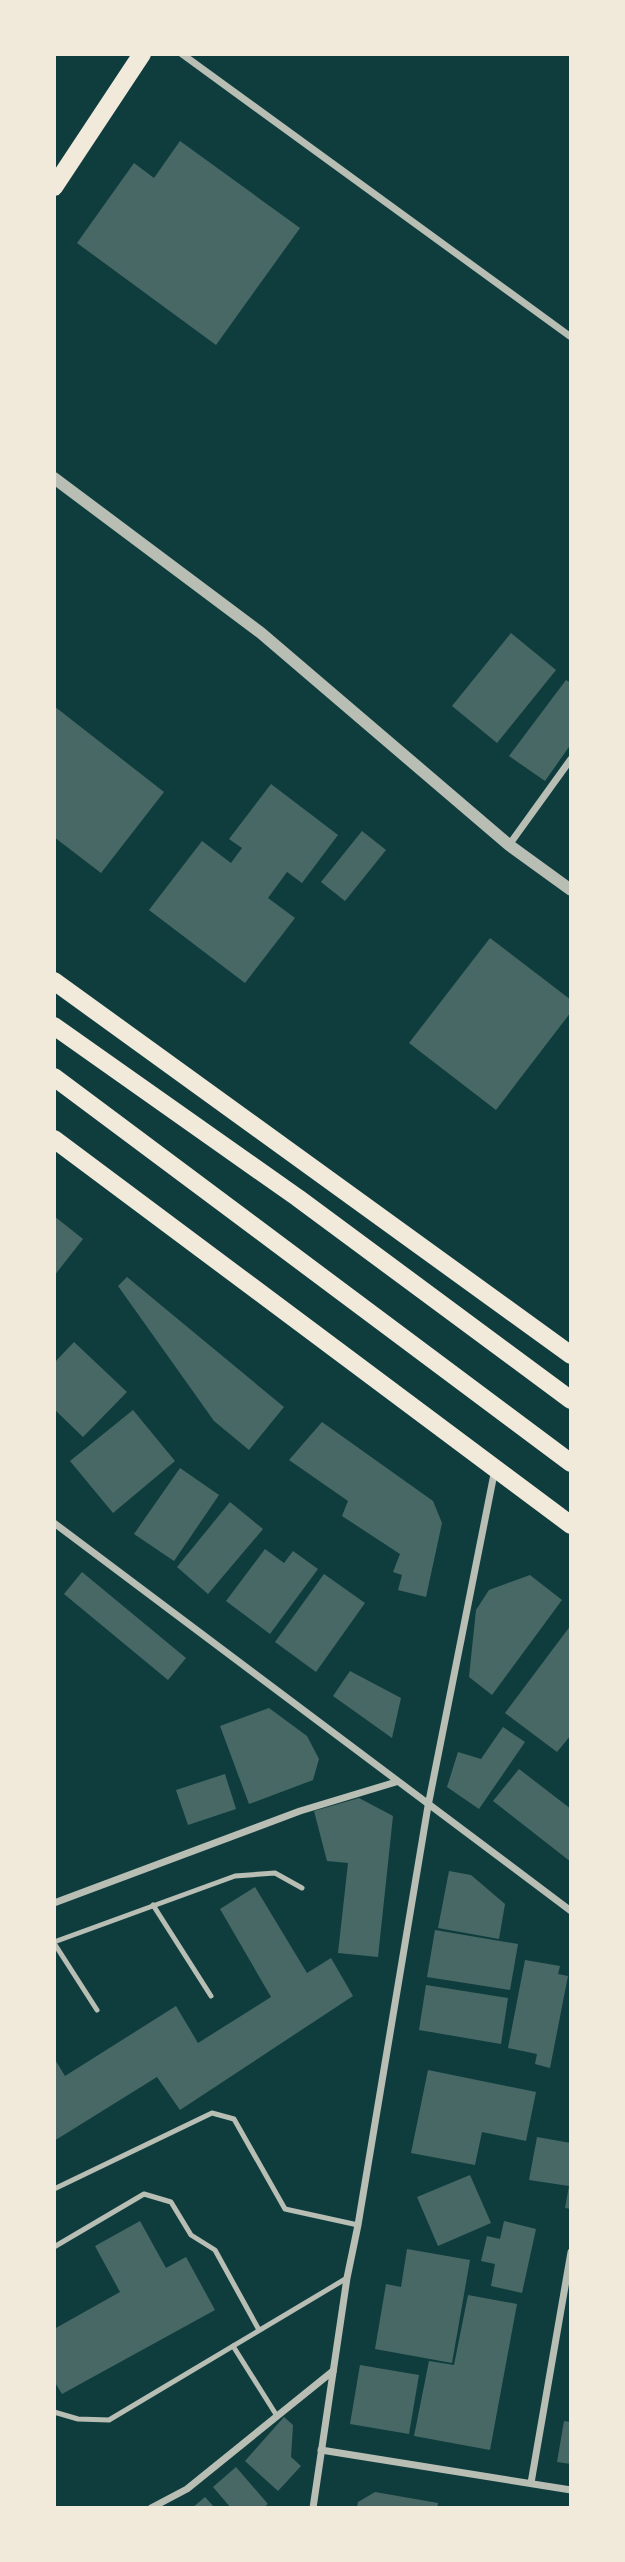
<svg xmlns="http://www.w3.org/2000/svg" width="625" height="2562" font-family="'Golos Text',sans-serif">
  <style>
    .building { fill: #486865 }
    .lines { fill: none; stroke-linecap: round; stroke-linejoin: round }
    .service { stroke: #b8beb3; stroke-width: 5 }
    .minor { stroke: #b8beb3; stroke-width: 7 }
    .tertiary { stroke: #b8beb3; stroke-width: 12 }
    .primary { stroke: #f1e9da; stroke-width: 18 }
  </style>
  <rect width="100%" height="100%" fill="#0f3d3e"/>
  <g class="building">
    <polygon points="180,141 300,228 216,345 77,243 134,163 154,178"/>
    <polygon points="511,633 556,670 497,743 452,706"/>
    <polygon points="566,680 571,683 571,744 545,781 509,756"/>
    <polygon points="54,706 164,792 101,873 54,837"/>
    <polygon points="271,784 338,835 302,883 287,872 268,898 295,918 245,983 149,910 202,841 231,863 242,848 229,839"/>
    <polygon points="362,831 386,850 345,901 321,882"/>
    <polygon points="490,938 571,1000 571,1012 496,1110 409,1043"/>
    <polygon points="54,1216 83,1239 54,1276"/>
    <polygon points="127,1277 284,1407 249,1450 214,1421 118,1286"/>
    <polygon points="74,1342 127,1392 83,1437 54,1409 54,1363"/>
    <polygon points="133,1410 175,1461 113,1513 70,1461"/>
    <polygon points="322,1422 433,1501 442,1523 426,1597 398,1590 402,1575 393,1572 400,1554 342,1516 348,1501 289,1460"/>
    <polygon points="180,1468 219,1495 174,1561 134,1534"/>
    <polygon points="230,1502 263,1529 208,1594 177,1567"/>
    <polygon points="265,1549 284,1563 293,1551 318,1569 270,1634 226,1601"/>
    <polygon points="82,1572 186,1658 168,1680 64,1594"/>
    <polygon points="324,1574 365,1603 316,1672 275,1642"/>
    <polygon points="530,1575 562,1600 492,1695 469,1677 476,1610 489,1590"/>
    <polygon points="571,1625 571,1735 557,1752 505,1713"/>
    <polygon points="350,1671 401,1698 392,1738 333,1696"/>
    <polygon points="269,1708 307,1736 319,1759 313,1780 249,1804 220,1726"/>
    <polygon points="503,1727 525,1742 479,1809 447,1787 458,1752 481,1759"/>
    <polygon points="519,1769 571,1809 571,1862 493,1801"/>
    <polygon points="225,1774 236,1809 188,1825 176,1790"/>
    <polygon points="359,1798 393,1816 378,1957 338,1953 348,1863 327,1861 314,1811"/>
    <polygon points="449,1871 471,1875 505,1904 499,1939 438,1928"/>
    <polygon points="255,1887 307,1973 331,1958 353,1996 180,2110 157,2077 54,2141 54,2058 65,2076 176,2006 198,2043 271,1997 220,1909"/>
    <polygon points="435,1930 518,1944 510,1990 427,1977"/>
    <polygon points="525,1960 560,1966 558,1974 568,1976 550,2068 535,2064 537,2054 508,2048"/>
    <polygon points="426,1985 508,1998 501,2044 419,2030"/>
    <polygon points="428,2070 536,2092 526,2141 482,2132 475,2165 411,2153"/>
    <polygon points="537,2137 571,2143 571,2209 565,2208 569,2186 529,2180"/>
    <polygon points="470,2175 491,2223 438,2246 417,2197"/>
    <polygon points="140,2221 166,2268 186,2257 215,2310 62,2394 54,2381 54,2329 120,2292 95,2246"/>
    <polygon points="504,2221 536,2229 522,2293 491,2286 495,2264 481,2261 487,2236 500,2239"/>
    <polygon points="407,2249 470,2260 452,2363 375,2349 386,2284 401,2287"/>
    <polygon points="468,2295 517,2304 490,2450 414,2436 429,2361 454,2365"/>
    <polygon points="360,2365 419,2375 409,2434 350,2424"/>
    <polygon points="284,2417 293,2425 291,2457 301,2466 278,2491 245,2461"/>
    <polygon points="564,2421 571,2422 571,2464 557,2462"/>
    <polygon points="236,2467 268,2504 263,2508 231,2508 213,2487"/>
    <polygon points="375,2492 438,2503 437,2508 357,2508 358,2502"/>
    <polygon points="205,2497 215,2508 192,2508"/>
  </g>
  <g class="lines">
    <g class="service">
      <polyline points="153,1905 211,1996"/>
      <polyline points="54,1942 235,1876 275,1873 302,1888"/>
      <polyline points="54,1943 97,2010"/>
      <polyline points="54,2189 212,2113 234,2119 285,2209 358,2225"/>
      <polyline points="54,2247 144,2194 171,2202 191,2235 215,2250 259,2330"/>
      <polyline points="233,2346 277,2416"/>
      <polyline points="54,2412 78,2419 109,2420 347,2278"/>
    </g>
    <g class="minor">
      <polyline points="182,54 571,337"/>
      <polyline points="509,845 571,759"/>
      <polyline points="54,1523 571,1911"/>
      <polyline points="54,1903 300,1811 396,1782"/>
      <polyline points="321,2450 571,2490"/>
      <polyline points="531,2483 571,2252"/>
      <polyline points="151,2508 187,2489 333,2371"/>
      <polyline points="313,2508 347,2278 358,2225 428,1806 495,1469"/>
    </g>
    <polyline class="tertiary" points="54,478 261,633 509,845 571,890"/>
    <g class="primary">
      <polyline points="54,187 142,54"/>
      <polyline points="54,981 571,1355"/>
      <polyline points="54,1026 298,1198 571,1400"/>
      <polyline points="54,1077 571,1463"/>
      <polyline points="54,1139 571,1525"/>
    </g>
  </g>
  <rect width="625" height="2562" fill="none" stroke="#f1e9da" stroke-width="112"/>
</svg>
